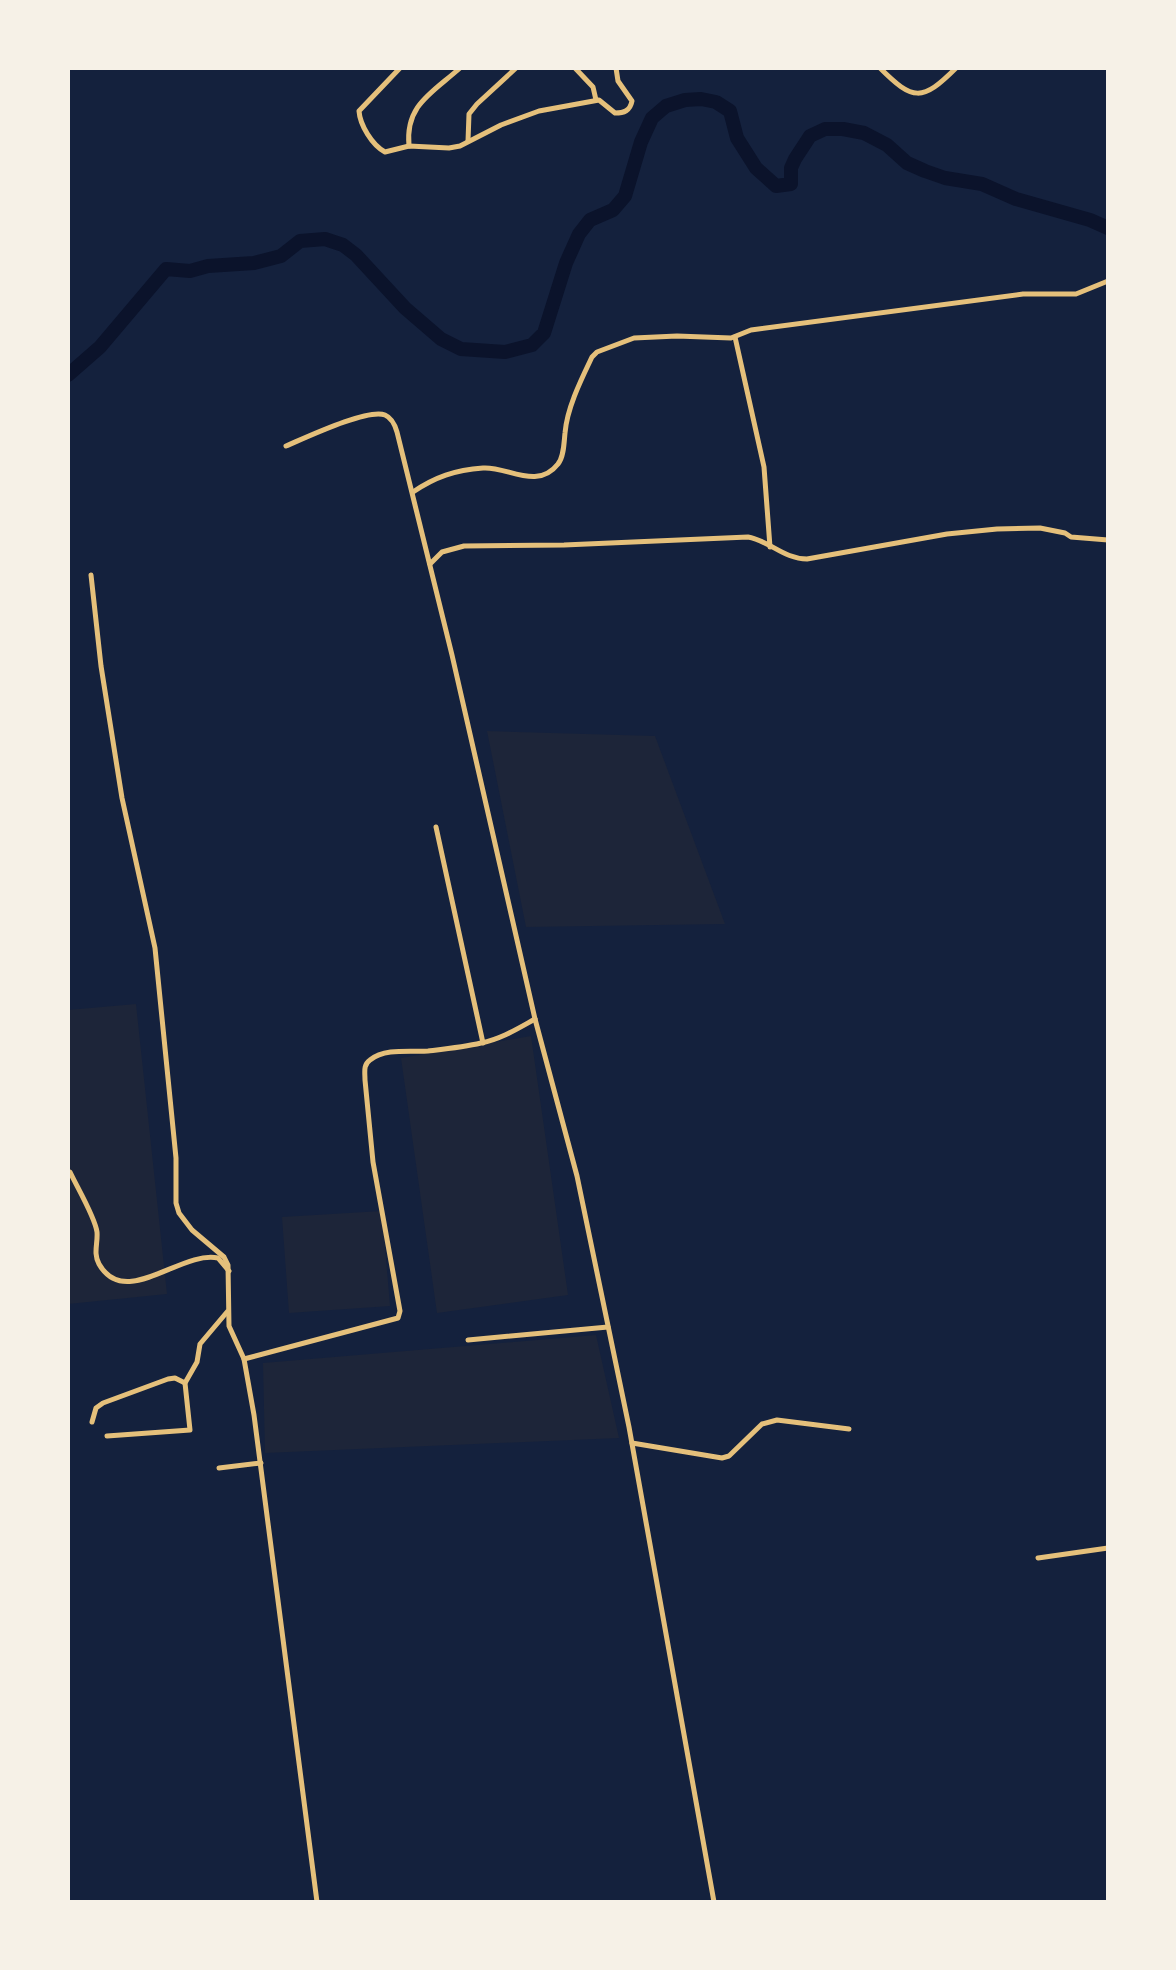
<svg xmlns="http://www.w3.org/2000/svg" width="1176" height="1970" font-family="'Public Sans',sans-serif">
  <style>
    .green { fill: #1d2539 }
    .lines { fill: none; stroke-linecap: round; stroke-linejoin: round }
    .river { stroke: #0b132b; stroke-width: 14 }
    .minor { stroke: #e5c07b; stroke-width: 5 }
  </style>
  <rect width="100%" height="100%" fill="#14213d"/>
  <g class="green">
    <polygon points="487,731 655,736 725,924 526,927"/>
    <polygon points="136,1004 167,1294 68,1304 68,1010"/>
    <polygon points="531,1036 568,1295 437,1313 401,1058"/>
    <polygon points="382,1211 390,1306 289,1313 282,1217"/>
    <polygon points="596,1335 619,1438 265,1453 263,1363"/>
  </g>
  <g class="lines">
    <polyline class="river" points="68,375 100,347 166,269 190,271 208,266 254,263 281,256 300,241 325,239 343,245 356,255 405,308 441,339 461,349 505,352 532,345 544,333 566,263 579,234 590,220 613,210 625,196 641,142 652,118 666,106 685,100 701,99 716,102 730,111 737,138 756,168 776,186 791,184 791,168 795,159 810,136 825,129 843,129 864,133 887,145 907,163 925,171 945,178 982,184 1016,199 1090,220 1108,228"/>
    <g class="minor">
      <path d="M400,68L359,111C360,125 372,145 385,152L409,146L449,148L460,146L501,125L539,111L599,100L615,113C624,113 630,111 632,101L618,81L616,68"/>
      <polyline points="575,68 593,87 596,100"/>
      <path d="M880,68C913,101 922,102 956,68"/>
      <polyline points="468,141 469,114 477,104 516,68"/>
      <path d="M409,146C405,105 432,93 460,68"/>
      <polyline points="735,337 764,467 770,547"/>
      <path d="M286,446C305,438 368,408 385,415C392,418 395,425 397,432L452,655L535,1019L577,1176L629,1427L714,1902"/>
      <path d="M413,492C435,477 455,470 483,468C507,466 537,491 558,464C564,457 564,442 565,433C567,408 581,380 592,357L597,352L634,338L677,336L731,338L751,330L1023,294H1076L1108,281"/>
      <path d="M430,564L442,552L464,546L564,545L748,537C770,541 784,559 807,559L947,534L997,529L1040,528L1065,533L1071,537L1108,540"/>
      <polyline points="91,575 101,666 122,798 155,948 176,1158 176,1203 179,1213 192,1230 224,1257 228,1265 229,1326 244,1359 254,1415 317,1902"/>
      <polyline points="436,827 483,1043"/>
      <path d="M70,1172C77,1187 95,1217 97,1232C98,1243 93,1253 99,1264C125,1310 181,1250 218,1258L229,1271"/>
      <polyline points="468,1340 608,1327"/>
      <path d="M244,1359L398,1318L400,1311L373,1162L365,1080C365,1072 363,1065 370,1060C385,1048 410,1052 428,1051C445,1049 464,1047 481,1043C501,1039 517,1029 535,1019"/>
      <polyline points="92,1422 96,1408 103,1403 168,1379 175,1378 185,1383"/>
      <polyline points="107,1436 190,1430 185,1383 197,1362 200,1344 227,1312 228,1314"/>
      <polyline points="632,1443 722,1458 729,1456 762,1424 777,1420 849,1429"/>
      <polyline points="219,1468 261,1463"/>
      <polyline points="1038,1558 1108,1548"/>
    </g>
  </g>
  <rect width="1176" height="1970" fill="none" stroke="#f6f1e7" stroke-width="140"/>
</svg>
